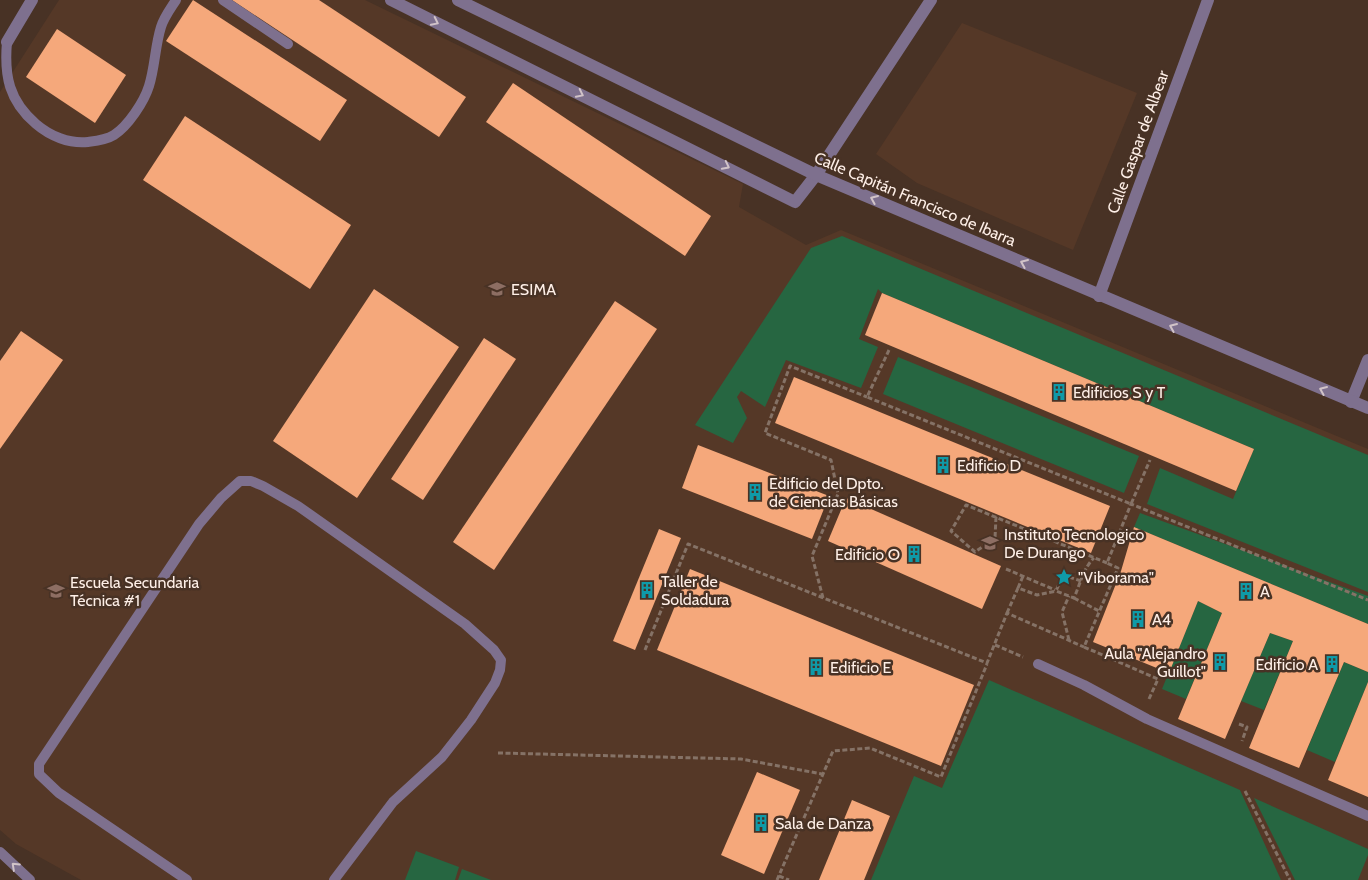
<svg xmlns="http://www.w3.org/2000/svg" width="1368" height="880" font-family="Cabin,sans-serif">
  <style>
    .built { fill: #553827 }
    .green { fill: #266641 }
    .building { fill: #f5a87b }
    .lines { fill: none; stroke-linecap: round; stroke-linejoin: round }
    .path { stroke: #857266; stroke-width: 3; stroke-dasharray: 5 2.5; stroke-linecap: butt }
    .service { stroke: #7e708e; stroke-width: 10 }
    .minor { stroke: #7e708e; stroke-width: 12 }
    .tertiary { stroke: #7e708e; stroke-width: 12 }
    .oneway { stroke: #d1c3c8 }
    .labels { text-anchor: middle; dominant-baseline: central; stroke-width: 5; stroke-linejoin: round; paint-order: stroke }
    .street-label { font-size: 16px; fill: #feefe7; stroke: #483225 }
    .poi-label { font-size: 16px; fill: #feefe7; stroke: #483225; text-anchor: start }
  </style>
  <rect width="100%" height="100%" fill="#483225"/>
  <g class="built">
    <polygon points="59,0 365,0 743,184 739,207 806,245 841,230 1368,449 1368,880 81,880 16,844 0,830 0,92"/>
    <polygon points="962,23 1137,93 1073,250 917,183 876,154"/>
  </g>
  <g class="green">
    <polygon points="842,236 1368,455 1368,592 1147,504 1160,468 1233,499 1254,449 882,293 878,289 859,339 878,347 861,388 786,360 765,407 741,391 737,397 747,418 733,443 695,425 811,248"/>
    <polygon points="898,357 1139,456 1124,493 883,394"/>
    <polygon points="1140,513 1368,596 1368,624 1134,527"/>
    <polygon points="1198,601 1222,613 1186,699 1162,689"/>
    <polygon points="1270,633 1293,641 1264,710 1241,701"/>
    <polygon points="1344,662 1368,672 1368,682 1335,762 1307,750"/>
    <polygon points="989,680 1240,790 1281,880 871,880 914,776 942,788"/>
    <polygon points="1254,798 1368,849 1368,855 1358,880 1295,880"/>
    <polygon points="416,851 459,867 455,880 405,880"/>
    <polygon points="462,869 491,880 458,880"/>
  </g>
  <g class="building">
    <polygon points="193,0 347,100 320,141 166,41"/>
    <polygon points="232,0 319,0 466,97 439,137"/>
    <polygon points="57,29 126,75 95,123 26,77"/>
    <polygon points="513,83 711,216 685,256 486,122"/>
    <polygon points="185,116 351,225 310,289 143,180"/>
    <polygon points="374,289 459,347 357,498 273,441"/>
    <polygon points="882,293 1254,449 1236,491 865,335"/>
    <polygon points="615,301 657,329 494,570 453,542"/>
    <polygon points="21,331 63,360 0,449 0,361"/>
    <polygon points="484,338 516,359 423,500 391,479"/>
    <polygon points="794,377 1110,506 1091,553 775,423"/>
    <polygon points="698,445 829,496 812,539 682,488"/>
    <polygon points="846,498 1001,566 982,609 828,541"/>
    <polygon points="1134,527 1368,624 1368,672 1344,662 1299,768 1249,748 1293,641 1270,633 1225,739 1178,719 1222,613 1198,601 1169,673 1093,642 1121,571"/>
    <polygon points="659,529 681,538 635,650 613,641"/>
    <polygon points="690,569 974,685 941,766 657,650"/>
    <polygon points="1368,682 1368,797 1328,780"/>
    <polygon points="757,772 800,790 764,874 721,855"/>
    <polygon points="852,800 890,816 864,880 819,880"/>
  </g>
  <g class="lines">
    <g class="path">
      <polyline points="889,350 867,397 1131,504 1150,460"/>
      <polyline points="996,517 995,538 975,552 951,531 966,505 1107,563"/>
      <polyline points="1006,569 1055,590"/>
      <path d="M1081,581L1063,575L1056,591L1074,598C1080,584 1084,567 1094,558"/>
      <polyline points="1018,588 1023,576"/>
      <polyline points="823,598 812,556 838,494 831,460 765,433 790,366 867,397"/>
      <polyline points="1074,598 1099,611"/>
      <polyline points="1007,613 1018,588 1037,595 1056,591"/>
      <polyline points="1069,640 1062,612 1069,596"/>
      <polyline points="995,645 1023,657"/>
      <polyline points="645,650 688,544 987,663 1007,613 1084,647"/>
      <polyline points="1149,699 1158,679 1084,647 1118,568 1107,563 1131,504 1368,600"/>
      <polyline points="1239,724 1247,727 1242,741"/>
      <polyline points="498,753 741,759 822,774"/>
      <polyline points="1245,791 1290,880"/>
      <polyline points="779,876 789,880"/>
      <polyline points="777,880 833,751 870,748 941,777 987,664"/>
    </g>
    <g class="service">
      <polyline points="223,0 288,44"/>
      <path d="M7,42C4,76 9,101 36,124C50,136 69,144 88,142C96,141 106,140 114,135C128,126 144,102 149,86C155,67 155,46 161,27C164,17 171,8 176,0"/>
      <polyline points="1038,664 1084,685 1147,719 1368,816"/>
      <polyline points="0,852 30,880"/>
      <polyline points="187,880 59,793 39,774 39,764 199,524 221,498 240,481 251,481 263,486 298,506 465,624 494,650 501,660 500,670 495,683 471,720 442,757 393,802 334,880"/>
    </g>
    <g class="minor">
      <polyline points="391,0 795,202 816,175 931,0"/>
      <polyline points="7,42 32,0"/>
      <polyline points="1099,296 1208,0"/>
      <polyline points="1351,402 1368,360"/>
    </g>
    <polyline class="tertiary" points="458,0 816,175 1368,408"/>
  </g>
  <defs><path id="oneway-chevron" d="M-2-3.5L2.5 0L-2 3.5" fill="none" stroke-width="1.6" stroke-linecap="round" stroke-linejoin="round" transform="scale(1.25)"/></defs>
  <g class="oneway">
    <use href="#oneway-chevron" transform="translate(435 22) rotate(26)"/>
    <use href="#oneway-chevron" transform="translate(580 94) rotate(26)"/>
    <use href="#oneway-chevron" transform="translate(726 166) rotate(27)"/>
    <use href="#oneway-chevron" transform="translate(874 199) rotate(-157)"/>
    <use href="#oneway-chevron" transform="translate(1024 263) rotate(-157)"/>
    <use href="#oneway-chevron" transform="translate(1173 327) rotate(-157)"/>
    <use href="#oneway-chevron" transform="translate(1323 390) rotate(-157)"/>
    <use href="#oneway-chevron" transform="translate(15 866) rotate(-137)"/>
  </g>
  <defs>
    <g id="school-bare" transform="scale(1.35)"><path d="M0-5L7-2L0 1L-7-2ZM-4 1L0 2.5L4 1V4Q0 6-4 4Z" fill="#8d6e63" stroke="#483225" stroke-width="2.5" paint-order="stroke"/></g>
    <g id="building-bare" transform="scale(1.35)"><path d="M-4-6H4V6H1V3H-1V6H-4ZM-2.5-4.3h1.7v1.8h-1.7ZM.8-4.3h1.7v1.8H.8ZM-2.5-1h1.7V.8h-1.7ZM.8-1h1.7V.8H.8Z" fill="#0f9aa8" stroke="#483225" stroke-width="2.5" paint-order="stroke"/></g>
    <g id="university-bare" transform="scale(1.35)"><path d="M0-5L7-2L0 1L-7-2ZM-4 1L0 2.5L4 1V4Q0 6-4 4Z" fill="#8d6e63" stroke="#483225" stroke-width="2.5" paint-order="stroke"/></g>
    <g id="sight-bare" transform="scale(1.35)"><path d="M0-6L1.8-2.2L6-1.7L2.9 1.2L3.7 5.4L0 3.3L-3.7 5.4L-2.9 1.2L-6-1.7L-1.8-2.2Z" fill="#0f9aa8" stroke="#483225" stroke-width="2.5" paint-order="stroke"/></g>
  </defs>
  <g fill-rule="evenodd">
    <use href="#school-bare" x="497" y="289"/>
    <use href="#building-bare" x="1059" y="392"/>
    <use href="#building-bare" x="943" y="465"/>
    <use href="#building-bare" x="755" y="492"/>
    <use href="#university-bare" x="990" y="543"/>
    <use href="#building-bare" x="914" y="554"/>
    <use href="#sight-bare" x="1064" y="577"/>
    <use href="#building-bare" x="647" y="590"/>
    <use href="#school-bare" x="56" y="591"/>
    <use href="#building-bare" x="1246" y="591"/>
    <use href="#building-bare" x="1138" y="619"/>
    <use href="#building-bare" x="1220" y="662"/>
    <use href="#building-bare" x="1332" y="664"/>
    <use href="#building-bare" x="816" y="667"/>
    <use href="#building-bare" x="761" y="823"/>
  </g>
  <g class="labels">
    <g class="street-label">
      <text transform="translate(1138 142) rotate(-70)">Calle Gaspar de Albear</text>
      <text transform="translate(915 199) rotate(23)">Calle Capitán Francisco de Ibarra</text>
    </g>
    <g class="poi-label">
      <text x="511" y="289">ESIMA</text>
      <text x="1073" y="392">Edificios S y T</text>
      <text x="957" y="465">Edificio D</text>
      <text x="769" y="483">Edificio del Dpto.<tspan x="769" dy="18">de Ciencias Básicas</tspan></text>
      <text x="1004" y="534">Instituto Tecnologico<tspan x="1004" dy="18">De Durango</tspan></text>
      <text x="900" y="554" text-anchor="end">Edificio O</text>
      <text x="1078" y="577">"Viborama"</text>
      <text x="661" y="581">Taller de<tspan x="661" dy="18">Soldadura</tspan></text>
      <text x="70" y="582">Escuela Secundaria<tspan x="70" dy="18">Técnica #1</tspan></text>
      <text x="1260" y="591">A</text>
      <text x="1152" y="619">A4</text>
      <text x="1206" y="653" text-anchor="end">Aula "Alejandro<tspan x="1206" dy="18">Guillot"</tspan></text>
      <text x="1318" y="664" text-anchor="end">Edificio A</text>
      <text x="830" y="667">Edificio E</text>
      <text x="775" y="823">Sala de Danza</text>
    </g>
  </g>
</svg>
